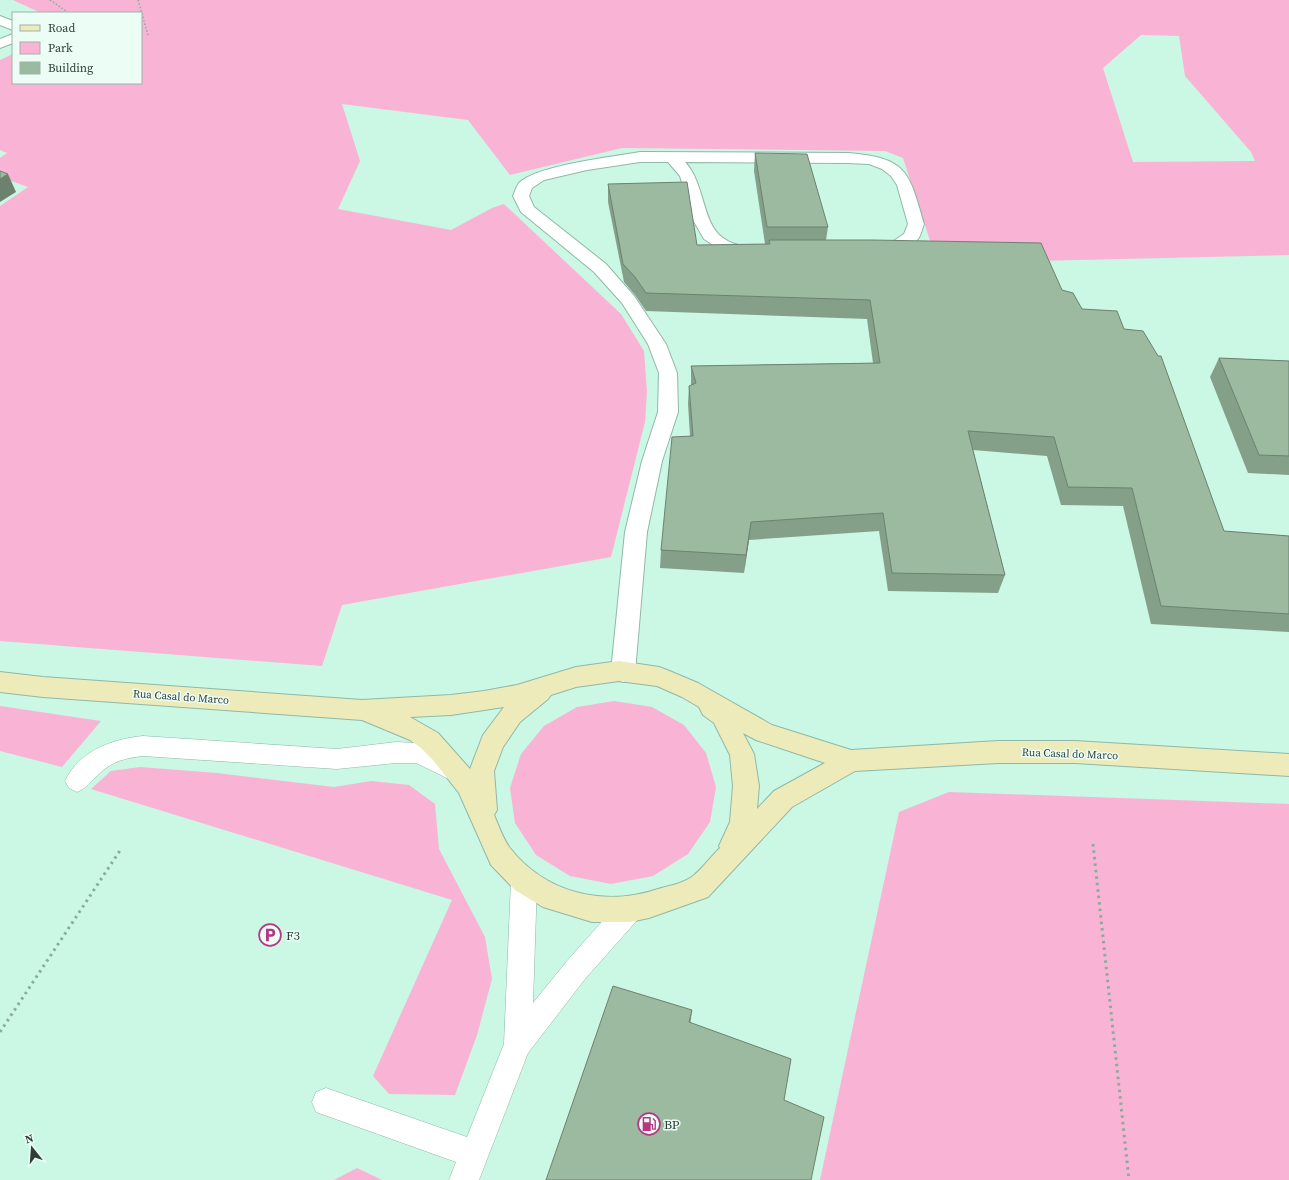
<svg xmlns="http://www.w3.org/2000/svg" width="1289" height="1180" font-family="'Source Serif 4',serif">
  <style>
    .green { fill: #f9b3d4; fill-rule: evenodd }
    .lines { fill: none; stroke-linecap: round; stroke-linejoin: round }
    .lane-casing { stroke: #8fb8a8; stroke-width: 1 }
    .street-casing { stroke: #8fb8a8; stroke-width: 2 }
    .secondary-casing { stroke: #8fb8a8; stroke-width: 2 }
    .path-far1 { stroke: #8aab9e; stroke-width: 1.5; stroke-dasharray: 1.5 2; stroke-linecap: butt }
    .path { stroke: #8aab9e; stroke-width: 3; stroke-dasharray: 2.5 4; stroke-linecap: butt }
    .lane { fill: #fff; fill-rule: evenodd }
    .street { fill: #fff; fill-rule: evenodd }
    .secondary { fill: #ecebb9; fill-rule: evenodd }
    .wall { fill: #85a089 }
    .shaded-wall { fill: #6c826f }
    .building { fill: #9bba9f; stroke: #6c826f }
    .labels { text-anchor: middle; dominant-baseline: central; stroke-width: 3; stroke-linejoin: round; paint-order: stroke }
    .street-label { font-size: 11px; fill: #2e3f38; stroke: #ecfdf6 }
    .near-poi-label { font-size: 13px; fill: #2e3f38; stroke: #ecfdf6; text-anchor: start }
  </style>
  <rect width="100%" height="100%" fill="#cbf7e5"/>
  <g class="green">
    <path d="M13,0H1289V255L1035,261L936,259L903,158L885,151L622,148L510,175L468,120L342,104L360,161L338,209L451,230L492,208L504,204L621,314L644,351L647,392L645,422L611,557L342,605L322,666L0,641V206L28,187L0,177V158L7,153L0,150V60L13,54V83H141V13H41ZM1141,35L1179,36L1185,76L1251,152L1255,161L1133,162L1103,68Z"/>
    <polygon points="614,701 652,707 684,725 706,753 716,787 710,822 688,854 653,876 611,884 570,876 536,855 515,823 510,788 521,754 544,726 577,707"/>
    <polygon points="0,706 101,721 62,767 0,751"/>
    <polygon points="140,767 217,773 334,787 371,781 409,785 435,804 439,849 485,937 492,979 477,1035 455,1095 389,1094 373,1076 452,900 91,789 111,771"/>
    <polygon points="949,792 1289,804 1289,1180 820,1180 899,812"/>
    <polygon points="357,1168 382,1180 334,1180"/>
  </g>
  <g class="lines">
    <g class="lane-casing">
      <g id="lane">
        <path d="M143,736L337,749L396,742L416,743L435,749L451,757L465,766L469,773L465,780L457,783L416,763H396L337,769L143,756C126,758 112,761 99,774C91,781 87,788 77,792L69,788L65,781C79,751 112,739 143,736Z"/>
        <polygon points="524,869 533,873 537,881 533,1003 567,961 621,900 630,897 639,900 643,909 639,918 585,979 528,1053 479,1180 449,1180 456,1162 316,1112 312,1102 316,1092 326,1088 467,1137 504,1044 511,881 515,873"/>
      </g>
    </g>
    <g class="street-casing">
      <g id="street">
        <polygon points="0,16 13,21 13,30 0,25"/>
        <polygon points="13,34 13,43 0,48 0,39"/>
        <path d="M640,152L848,153C907,158 909,171 924,224C922,229 921,235 918,239C909,251 885,256 871,253L869,249L871,245L892,242L904,234L908,224L897,185L891,176L882,169L869,164L848,163L685,162C705,183 702,224 723,238C732,245 744,246 755,248L757,252L755,256L749,257L729,253L719,249L704,239L693,220L680,176L668,162H640L587,170L544,180L532,188L529,196L534,207L606,264L634,296L666,344L677,373L678,412L662,461L647,532L635,672L631,679L623,682L615,679L611,672L625,532L642,461L658,412L659,373L648,344L622,303L594,272L521,212L513,196C515,192 516,186 520,182C540,165 612,157 640,152Z"/>
      </g>
    </g>
    <g class="secondary-casing">
      <path id="secondary" d="M619,661L659,667L667,670L698,683L772,725L851,750L998,741H1075L1289,754V776L1075,763H998L855,771L792,807L708,897L649,918L630,922H592L543,907L515,890L491,865L459,793L433,760L421,748L410,740L362,720L43,697L0,692V672L43,677L362,700L451,695L484,691L517,685L576,667ZM619,681L657,686L682,697L699,707L703,715L714,723L730,755L733,786L730,822L719,846L720,848C712,855 699,873 690,878C681,884 668,886 658,889C605,907 546,894 510,848C503,839 499,826 494,815L497,810L494,771L503,747L520,722L548,699L551,695L576,687ZM504,707L483,735L470,769L438,733L410,717L451,715ZM743,733L756,740L825,763L774,791L757,809L759,786L754,754Z"/>
    </g>
    <g class="path-far1">
      <polyline points="50,0 69,13"/>
      <polyline points="138,0 148,35"/>
    </g>
    <g class="path">
      <polyline points="1093,844 1129,1180"/>
      <polyline points="0,1032 121,849"/>
    </g>
    <use href="#lane" class="lane"/>
    <use href="#street" class="street"/>
    <use href="#secondary" class="secondary"/>
  </g>
  <g class="wall">
    <polygon points="755,153 828,227 826,240 1062,290 1082,309 1124,329 1224,531 1289,536 1289,632 1151,624 1123,506 1061,505 1047,456 973,450 1005,575 998,593 888,591 879,531 749,540 744,573 660,568 661,550 690,436 688,404 689,386 691,385 691,366 873,363 867,319 646,311 635,295 624,282 608,202 608,184 697,245 765,244 754,171"/>
    <polygon points="1219,358 1289,361 1289,475 1248,473 1210,377"/>
  </g>
  <g class="shaded-wall">
    <polygon points="8,174 16,192 0,202 0,179"/>
    <polygon points="751,522 749,540 744,573 746,555"/>
    <polygon points="692,1010 691,1018 689,1030 689,1022"/>
  </g>
  <g class="building">
    <polygon points="755,153 807,154 828,227 767,227"/>
    <polygon points="0,171 8,174 0,179"/>
    <polygon points="687,182 697,245 770,244 769,240 871,240 1041,243 1062,290 1073,293 1082,309 1117,311 1124,329 1143,331 1158,356 1161,356 1224,531 1289,536 1289,614 1161,606 1132,488 1068,487 1054,437 968,431 1005,575 892,573 883,513 751,522 746,555 661,550 672,437 693,436 689,386 696,383 691,366 880,363 870,300 646,293 635,277 623,264 608,184"/>
    <polygon points="1219,358 1289,361 1289,456 1259,455"/>
    <polygon points="613,986 692,1010 689,1022 791,1059 784,1100 824,1117 811,1180 546,1180"/>
  </g>
  <defs>
    <g id="parking-ring" transform="scale(1.15)"><circle r="9.5" fill="#ecfdf6" stroke="#b83782" stroke-width="1.5"/><path d="M-3.5-5.5H1a3.5 3.5 0 0 1 0 7H-1V5.5H-3.5ZM-1-3.4V-.6H.8a1.4 1.4 0 0 0 0-2.8Z" fill="#b83782"/></g>
    <g id="fuel-ring" transform="scale(1.15)"><circle r="9.5" fill="#ecfdf6" stroke="#b83782" stroke-width="1.5"/><path d="M-5.5-6h7V0h2V4h1.3V-2.5L3-4.5l.8-.8L6-3V5H2.5V1h-1V6h-7ZM-4.2-4.7v3.2H.2V-4.7Z" fill="#b83782"/></g>
  </defs>
  <g fill-rule="evenodd">
    <use href="#parking-ring" x="270" y="935"/>
    <use href="#fuel-ring" x="649" y="1124"/>
  </g>
  <g class="labels">
    <g class="street-label">
      <text transform="translate(181 697) rotate(4)">Rua Casal do Marco</text>
      <text transform="translate(1070 754) rotate(2)">Rua Casal do Marco</text>
    </g>
    <g class="near-poi-label">
      <text x="286" y="935">F3</text>
      <text x="664" y="1124">BP</text>
    </g>
  </g>
  <rect x="12" y="12" width="130" height="72" fill="#ecfdf6" stroke="#a0b1aa"/>
  <rect x="20" y="25" width="20" height="6" fill="#ecebb9" stroke="#a0b1aa"/>
  <text x="48" y="32" font-size="12" fill="#2e3f38">Road</text>
  <rect x="20" y="42" width="20" height="12" fill="#f9b3d4" stroke="#a0b1aa"/>
  <text x="48" y="52" font-size="12" fill="#2e3f38">Park</text>
  <rect x="20" y="62" width="20" height="12" fill="#9bba9f" stroke="#a0b1aa"/>
  <text x="48" y="72" font-size="12" fill="#2e3f38">Building</text>
  <g transform="translate(32 1148) rotate(343)" stroke="#ecfdf6" stroke-width="3" paint-order="stroke">
  <path d="M0-3L7 15L0 10L-7 15Z" fill="#2e3f38"/>
  <text y="-6" font-size="11" font-weight="bold" text-anchor="middle" fill="#2e3f38">N</text>
  </g>
</svg>
